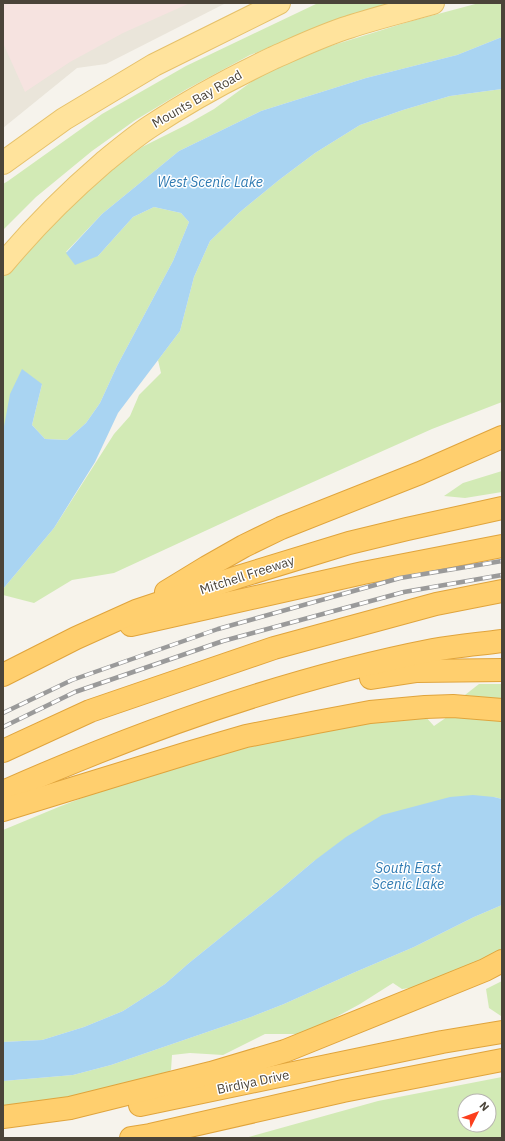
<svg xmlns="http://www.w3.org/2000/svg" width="505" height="1141" font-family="'IBM Plex Sans',sans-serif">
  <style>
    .residential { fill: #eae5da }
    .medical { fill: #f6e3e0 }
    .green { fill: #d2eab5; fill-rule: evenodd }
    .water { fill: #a9d4f2 }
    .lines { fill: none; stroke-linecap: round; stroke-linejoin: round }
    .major-casing { stroke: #e6c16a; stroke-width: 24 }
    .highway-casing { stroke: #e0a43c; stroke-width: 24 }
    .major { stroke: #ffe39c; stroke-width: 22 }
    .highway { stroke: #ffcf6e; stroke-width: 22 }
    .rail-casing { stroke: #9a9a9a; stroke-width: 4.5 }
    .rail { stroke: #fff; stroke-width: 3; stroke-dasharray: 9; stroke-linecap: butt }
    .labels { text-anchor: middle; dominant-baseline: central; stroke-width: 3; stroke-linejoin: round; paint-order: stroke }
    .street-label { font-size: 13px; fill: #4b4439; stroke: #fff }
    .water-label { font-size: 14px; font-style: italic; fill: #2e7ab2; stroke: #fff }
  </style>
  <rect width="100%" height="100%" fill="#f6f3ec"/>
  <polygon class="residential" points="3,3 226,3 106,64 77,68 3,128"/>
  <polygon class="medical" points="3,3 190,3 123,33 70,62 25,92 3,43"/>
  <g class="green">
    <polygon points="318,3 396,3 335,22 250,55 187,89 134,121 92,151 36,197 3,230 3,184 8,181 102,114 186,66"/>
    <polygon points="479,3 502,3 502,37 457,55 366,78 261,111 179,151 102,214 66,252 98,256 133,217 154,207 181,213 189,222 173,261 117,366 100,403 86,423 67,440 45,439 32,425 42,384 3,432 3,272 86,189 142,147 186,125 214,109 261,75 327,47 408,22"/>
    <polygon points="502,89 502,402 432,429 257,507 114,573 72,580 34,603 3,595 3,589 54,528 114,434 130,416 139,395 161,373 158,360 180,331 194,277 210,241 240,212 279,180 315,153 360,125 403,110 450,96"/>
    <polygon points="502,471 502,492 465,498 444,496 463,483"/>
    <polygon points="479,684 502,684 502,700 465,695"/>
    <polygon points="460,708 502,720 502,799 494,797 314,861 282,888 189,963 165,984 123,1011 84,1027 42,1040 3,1042 3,830 61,806 150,772 331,723 424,715 434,726"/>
    <polygon points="502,905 502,953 435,985 402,989 393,983 360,1004 305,1034 265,1034 223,1055 190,1053 172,1055 171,1070 152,1083 49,1102 3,1107 3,1081 73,1075 111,1065 251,1017 284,1004 353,973 414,947 474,917"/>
    <polygon points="502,981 502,1016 501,1016 489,1008 486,989"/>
    <path d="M502,1077V1138H245L378,1101ZM465,1101H489V1125H465Z"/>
  </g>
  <g class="water">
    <polygon points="502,37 502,89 450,96 403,110 360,125 315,153 279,180 240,212 210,241 194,277 180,331 118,413 95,462 54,528 3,589 3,432 10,394 22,369 42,384 32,425 45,439 67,440 86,423 100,403 117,366 173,261 189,222 181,213 154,207 133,217 98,256 75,265 66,253 102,214 179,151 261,111 366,78 457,55"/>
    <polygon points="473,795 494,797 502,799 502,905 474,917 414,947 353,973 284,1004 251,1017 111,1065 73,1075 3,1081 3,1042 42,1040 84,1027 123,1011 165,984 189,963 282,888 314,861 346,837 382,815 450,797"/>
  </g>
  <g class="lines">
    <g class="major-casing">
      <g id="major">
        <polyline points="3,163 64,119 154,65 279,3"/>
        <path d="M3,264C34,227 67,194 103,163C119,150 134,137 151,126C190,100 231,78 273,58C298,47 323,35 349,27C376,18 405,11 433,3"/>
      </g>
    </g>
    <g class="highway-casing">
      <g id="highway">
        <polyline points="166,592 207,567 244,546 281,528 420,473 502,437"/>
        <polyline points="131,625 363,573 502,546"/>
        <polyline points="3,675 76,638 136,611 238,577 349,543 407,529 502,508"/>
        <polyline points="371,678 417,671 502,670"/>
        <polyline points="3,751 90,711 274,648 436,604 502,591"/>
        <path d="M3,792C141,731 285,679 433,650C456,646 479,644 502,641"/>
        <polyline points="3,810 188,753 246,736 317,722 370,712 425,707 453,706 502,710"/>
        <polyline points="140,1105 442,1042 502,1032"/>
        <polyline points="3,1117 70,1108 211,1073 285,1051 485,970 502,961"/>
        <polyline points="131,1138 150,1135 343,1091 502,1060"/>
      </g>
    </g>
    <use href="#major" class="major"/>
    <use href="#highway" class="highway"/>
    <g class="rail-casing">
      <g id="rail">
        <polyline points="3,713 72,680 218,629 400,578 502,561"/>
        <polyline points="3,727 75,692 223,641 404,592 502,575"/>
      </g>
    </g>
    <use href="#rail" class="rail"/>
  </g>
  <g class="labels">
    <g class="street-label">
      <text transform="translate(197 99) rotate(-30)">Mounts Bay Road</text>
      <text transform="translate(247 575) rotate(-18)">Mitchell Freeway</text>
      <text transform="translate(253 1082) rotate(-12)">Birdiya Drive</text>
    </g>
    <g class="water-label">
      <text x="210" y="182">West Scenic Lake</text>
      <text x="408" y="868">South East<tspan x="408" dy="16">Scenic Lake</tspan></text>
    </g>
  </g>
  <rect width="505" height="1141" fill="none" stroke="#4b4439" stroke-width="8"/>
  <g transform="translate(477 1113) rotate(48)"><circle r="19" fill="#ffffff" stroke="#b7b4b0"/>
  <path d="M0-3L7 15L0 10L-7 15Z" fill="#fc3f1d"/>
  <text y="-6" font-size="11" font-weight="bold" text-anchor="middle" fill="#4b4439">N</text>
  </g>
</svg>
